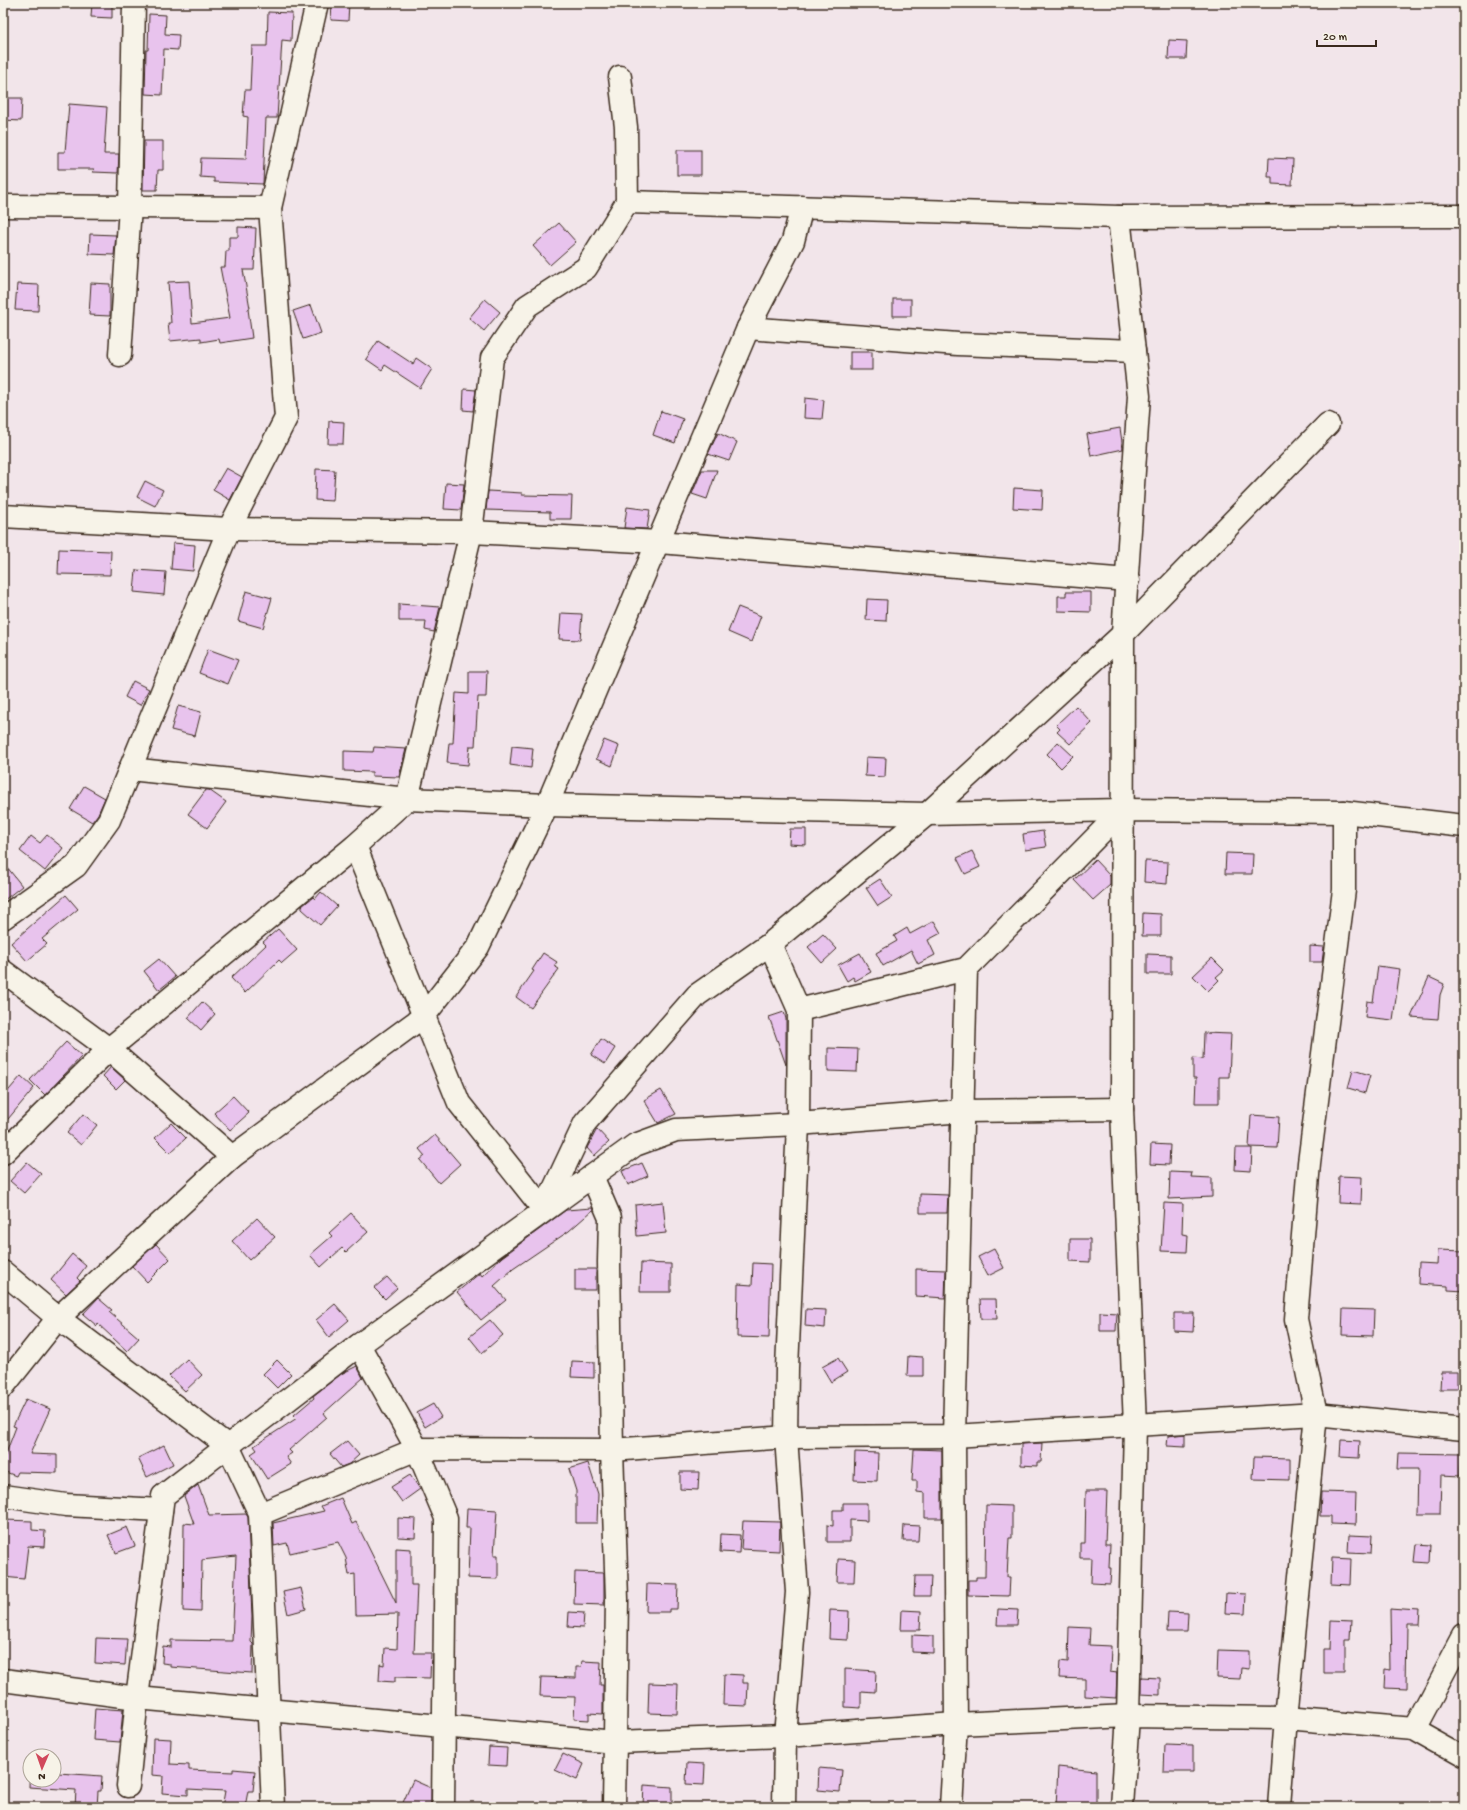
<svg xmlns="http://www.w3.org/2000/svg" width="1467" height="1810" font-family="'Gochi Hand',sans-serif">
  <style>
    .building { fill: #e8c3ed; stroke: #3b2a1e }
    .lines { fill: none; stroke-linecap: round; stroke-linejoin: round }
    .street-casing { stroke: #3b2a1e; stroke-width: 25 }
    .street { stroke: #f7f3e8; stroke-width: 22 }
  </style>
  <rect width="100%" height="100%" fill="#f2e5ea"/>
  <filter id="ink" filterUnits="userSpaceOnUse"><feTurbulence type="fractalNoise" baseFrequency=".025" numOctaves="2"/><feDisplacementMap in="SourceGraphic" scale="8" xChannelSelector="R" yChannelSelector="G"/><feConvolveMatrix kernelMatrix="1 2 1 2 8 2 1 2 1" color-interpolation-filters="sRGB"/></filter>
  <g filter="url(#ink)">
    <g class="building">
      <polygon points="92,3 112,3 112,18 91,17"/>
      <polygon points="332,3 349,3 348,21 331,20"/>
      <polygon points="268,12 292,13 291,41 282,40 277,118 266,118 263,184 214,182 214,178 200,177 201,158 246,159 248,117 243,116 245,90 250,90 252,46 267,46"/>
      <polygon points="149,14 166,15 165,34 179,35 178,50 164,49 162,95 145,94 146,50 148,50"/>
      <polygon points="1169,40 1187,41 1186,59 1168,59"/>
      <polygon points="3,98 22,98 21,121 3,120"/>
      <polygon points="69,104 107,107 104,154 119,154 118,173 93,172 94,169 58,169 58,152 65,152"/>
      <polygon points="144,141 163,141 163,170 158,170 157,190 143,190"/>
      <rect x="677" y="150" width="24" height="25"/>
      <polygon points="1269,158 1293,159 1292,185 1272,184 1272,177 1268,177"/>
      <polygon points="559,223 576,242 550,265 533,246"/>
      <polygon points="238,227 256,228 254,270 243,270 250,308 248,309 252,338 220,343 219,339 201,342 201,338 170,341 168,323 171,323 168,282 189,281 192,323 230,318 220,267 225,267 226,251 229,251 229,237 238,237"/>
      <polygon points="90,234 116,235 114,255 89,254"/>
      <polygon points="91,283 110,284 110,316 89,315"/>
      <polygon points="17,284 39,285 38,311 15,310"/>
      <polygon points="485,299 500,312 484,331 469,318"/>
      <rect x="893" y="299" width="18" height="17"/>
      <polygon points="311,305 321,333 303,339 293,311"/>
      <polygon points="378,341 413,364 416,358 432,369 420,388 385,365 382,370 366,359"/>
      <rect x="850" y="352" width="22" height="18"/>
      <polygon points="464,389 476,390 473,411 463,410"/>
      <polygon points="805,398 824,400 822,419 804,418"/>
      <polygon points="661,411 683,419 675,443 653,435"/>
      <polygon points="329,421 344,422 343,444 328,444"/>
      <polygon points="1120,428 1123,449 1091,456 1087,434"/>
      <polygon points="718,433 737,442 729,461 708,454"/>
      <polygon points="226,468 242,477 230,500 213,490"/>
      <polygon points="316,469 335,470 333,501 315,500"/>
      <polygon points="702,470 717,470 707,499 692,494"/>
      <polygon points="145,481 163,490 155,506 137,497"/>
      <polygon points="446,483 464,484 461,510 444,509"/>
      <polygon points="1014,488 1043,490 1042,510 1013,508"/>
      <polygon points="488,491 522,493 522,495 572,496 571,519 550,519 550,512 486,510"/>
      <polygon points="627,507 650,510 647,529 624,528"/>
      <polygon points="173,543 195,545 193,571 171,569"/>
      <polygon points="59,549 111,551 110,575 58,574"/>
      <polygon points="136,570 166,572 164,595 134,592"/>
      <polygon points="246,591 272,598 263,628 238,621"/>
      <polygon points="1066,592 1091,592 1091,612 1058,611 1058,596 1066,596"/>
      <polygon points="867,599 887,600 886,621 866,620"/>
      <polygon points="399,604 440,607 434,632 425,630 426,621 399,621"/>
      <polygon points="738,607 761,616 751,642 728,632"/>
      <polygon points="561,613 582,614 580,640 559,639"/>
      <polygon points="208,649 238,660 228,684 199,673"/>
      <polygon points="469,671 487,671 486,697 478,697 475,746 470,746 468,765 447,763 449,743 453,743 456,693 469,694"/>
      <polygon points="133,681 149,689 140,705 125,697"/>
      <polygon points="178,706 201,712 195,736 171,730"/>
      <polygon points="1076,706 1092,723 1070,744 1057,732 1060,729 1056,725"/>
      <polygon points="604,740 619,746 612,766 596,759"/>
      <polygon points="1058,742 1073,756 1061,768 1047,754"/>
      <polygon points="512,746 533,748 531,768 510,765"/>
      <polygon points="374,747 406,749 399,777 372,776 372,772 344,771 344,751 373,752"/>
      <polygon points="866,757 886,758 885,777 865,776"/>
      <polygon points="84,786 105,798 98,814 92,822 70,809"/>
      <polygon points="206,790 209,790 226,802 207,828 188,814"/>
      <polygon points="790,829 806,829 806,845 789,844"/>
      <polygon points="1043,831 1046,847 1025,850 1023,834"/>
      <polygon points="47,835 63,848 45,871 20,851 31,836 40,843"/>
      <polygon points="972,851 980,867 965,874 957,858"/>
      <polygon points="1226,853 1253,854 1252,874 1225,874"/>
      <polygon points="1095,860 1110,876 1110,885 1093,900 1074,880"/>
      <polygon points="1145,861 1168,862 1167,884 1144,882"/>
      <polygon points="3,862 22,886 3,901"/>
      <polygon points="880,879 892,897 878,906 866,888"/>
      <polygon points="321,892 337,906 320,925 302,909 302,906 313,897 315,899"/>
      <polygon points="66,895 78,909 42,939 47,944 27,961 11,943"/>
      <polygon points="1143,913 1161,914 1161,936 1142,936"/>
      <polygon points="934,921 941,933 928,940 935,955 918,964 911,950 883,966 876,953 897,941 894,936 907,928 910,934"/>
      <polygon points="278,929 297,950 282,963 279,960 245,993 231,978 266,945 263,942"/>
      <polygon points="823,934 837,949 822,963 808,947"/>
      <polygon points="1310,946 1324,947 1322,962 1310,962"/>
      <polygon points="543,953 557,962 554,966 559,969 531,1008 516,997 534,971 532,970"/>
      <polygon points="860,953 871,972 855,981 853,977 847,981 838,965"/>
      <polygon points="1147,954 1171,955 1171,974 1147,974"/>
      <polygon points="1212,958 1224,970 1216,977 1219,980 1208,991 1193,976"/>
      <polygon points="159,959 175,977 159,990 144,971"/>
      <polygon points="1378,966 1400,969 1393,1020 1365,1017 1367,1001 1373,1002"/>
      <polygon points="1429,977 1444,984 1440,995 1438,1019 1411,1017"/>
      <polygon points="202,1002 215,1014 201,1030 188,1018"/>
      <polygon points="784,1012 786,1019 786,1065 769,1017"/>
      <polygon points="1204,1033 1231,1034 1229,1077 1219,1077 1219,1103 1195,1103 1196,1078 1193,1078 1193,1058 1203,1059"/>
      <polygon points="601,1039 615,1048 605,1064 591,1055"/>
      <polygon points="66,1042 82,1056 45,1095 30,1080"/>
      <polygon points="828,1048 858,1049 857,1072 828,1071"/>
      <polygon points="111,1067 125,1080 116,1089 103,1076"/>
      <polygon points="1353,1070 1370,1075 1365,1093 1348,1088"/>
      <polygon points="21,1076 34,1088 3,1125 3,1097"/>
      <polygon points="661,1090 676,1114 658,1123 644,1100"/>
      <polygon points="233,1096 249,1113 230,1130 214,1113"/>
      <polygon points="83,1114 97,1125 81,1145 67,1133"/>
      <polygon points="1251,1115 1279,1117 1277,1148 1249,1147"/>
      <polygon points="171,1123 186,1138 170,1153 155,1138"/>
      <polygon points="597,1129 609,1142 594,1156 587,1148"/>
      <polygon points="435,1135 460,1164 439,1183 420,1160 425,1156 419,1149"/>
      <polygon points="1151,1144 1170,1145 1169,1165 1150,1164"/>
      <polygon points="1236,1148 1252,1148 1251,1171 1235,1170"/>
      <polygon points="27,1162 41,1174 24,1193 10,1181"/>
      <polygon points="642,1163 648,1176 628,1185 622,1171"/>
      <polygon points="1170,1172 1192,1173 1191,1177 1212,1178 1212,1197 1169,1199"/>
      <polygon points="1339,1176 1362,1177 1361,1204 1338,1203"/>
      <polygon points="920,1194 948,1195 947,1213 920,1213"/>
      <polygon points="663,1202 666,1233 637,1236 635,1205"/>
      <polygon points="1164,1203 1183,1204 1182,1234 1188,1235 1187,1252 1161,1251"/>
      <polygon points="592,1208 593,1210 569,1231 513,1269 494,1286 506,1300 481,1320 457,1292 480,1273 482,1276 502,1257 566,1210"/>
      <polygon points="351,1213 368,1232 346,1252 342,1248 321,1267 310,1255 332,1236 329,1233"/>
      <polygon points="257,1218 275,1237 249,1260 232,1241"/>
      <polygon points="1070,1239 1090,1239 1090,1262 1070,1261"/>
      <polygon points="156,1244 170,1259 147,1282 132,1266"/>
      <polygon points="994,1249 1004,1268 988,1276 978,1257"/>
      <polygon points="1438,1250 1464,1251 1464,1291 1448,1290 1448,1286 1418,1284 1419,1263 1437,1264"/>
      <polygon points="72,1254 86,1266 77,1278 80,1281 66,1294 51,1280"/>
      <polygon points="641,1263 671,1264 671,1292 640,1292"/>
      <polygon points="753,1263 771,1264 769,1338 737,1337 738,1284 752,1285"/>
      <rect x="575" y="1269" width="21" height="21"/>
      <polygon points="916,1269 946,1270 945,1298 916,1296"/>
      <polygon points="387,1277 397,1288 385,1299 374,1288"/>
      <polygon points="98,1298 112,1310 109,1312 139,1338 127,1351 98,1324 97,1326 83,1314"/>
      <polygon points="980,1299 996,1299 997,1319 981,1319"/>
      <polygon points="335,1304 349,1320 329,1337 316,1320"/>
      <polygon points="806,1309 826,1310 825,1328 805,1326"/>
      <polygon points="1343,1309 1374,1310 1373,1336 1342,1335"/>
      <polygon points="1100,1312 1117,1313 1116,1331 1100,1331"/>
      <polygon points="1174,1313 1194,1313 1193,1332 1174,1331"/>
      <polygon points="490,1320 503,1335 482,1353 469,1337"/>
      <polygon points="908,1356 923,1357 923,1376 907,1376"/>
      <polygon points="838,1358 847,1372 831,1382 822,1367"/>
      <polygon points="187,1359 202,1375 185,1391 169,1376"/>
      <polygon points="277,1360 291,1374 277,1388 263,1374"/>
      <polygon points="572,1361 594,1362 594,1378 571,1377"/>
      <polygon points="357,1366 363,1378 324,1413 327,1417 289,1450 292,1453 286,1457 291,1464 267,1479 251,1454 257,1450 254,1446 297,1418 294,1415 314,1398 313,1396 341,1374"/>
      <polygon points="1441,1372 1457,1372 1457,1389 1440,1389"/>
      <polygon points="26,1399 50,1409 30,1454 57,1455 57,1473 18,1472 16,1476 3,1471 3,1461 16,1427 13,1426"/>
      <polygon points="433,1404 441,1417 425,1427 417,1413"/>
      <polygon points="1185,1434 1185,1447 1167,1446 1168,1436"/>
      <polygon points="1341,1440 1360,1441 1359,1458 1340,1457"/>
      <polygon points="347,1441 359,1455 349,1464 341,1467 330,1454"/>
      <polygon points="1042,1443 1041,1462 1037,1462 1037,1466 1021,1465 1021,1444"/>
      <polygon points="164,1445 173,1464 147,1477 138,1458"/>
      <polygon points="914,1449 942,1450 942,1518 925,1518 925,1493 917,1492 917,1481 912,1481"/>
      <polygon points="855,1452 878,1453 877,1481 854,1480"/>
      <polygon points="1398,1453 1461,1454 1460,1476 1441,1475 1440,1514 1417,1514 1418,1469 1397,1469"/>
      <polygon points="1254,1457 1290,1458 1290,1480 1253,1479"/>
      <polygon points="588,1463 598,1494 597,1523 576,1523 576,1491 569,1469"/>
      <polygon points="680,1472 699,1472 698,1490 680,1489"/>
      <polygon points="410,1475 420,1489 402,1502 391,1487"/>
      <polygon points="198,1485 209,1515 246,1514 248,1517 252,1617 251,1642 253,1644 252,1673 170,1667 170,1664 162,1663 163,1646 171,1647 171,1640 232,1641 236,1556 202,1560 201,1612 183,1611 184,1523 194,1524 184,1496"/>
      <polygon points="1086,1491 1107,1491 1105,1544 1110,1544 1109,1568 1111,1568 1110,1584 1091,1583 1092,1558 1080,1558 1080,1543 1085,1543"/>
      <polygon points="1321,1492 1356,1493 1355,1525 1331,1524 1331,1516 1320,1516"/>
      <polygon points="341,1498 352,1524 356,1522 396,1603 396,1548 411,1549 411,1585 417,1585 414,1653 431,1653 430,1678 395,1677 395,1682 379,1681 380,1664 384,1665 385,1648 397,1649 398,1614 356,1615 355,1574 349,1575 346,1558 338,1542 290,1553 287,1543 274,1546 273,1523 324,1511 321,1506"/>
      <polygon points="843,1503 867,1503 867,1521 850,1520 850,1542 827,1542 827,1525 833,1526 833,1510 843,1510"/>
      <polygon points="986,1505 1012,1506 1012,1538 1009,1538 1007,1577 1010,1577 1009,1596 968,1595 968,1580 976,1580 976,1577 985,1577"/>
      <polygon points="467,1508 497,1510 494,1555 498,1555 498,1579 468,1578 470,1528 466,1528"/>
      <polygon points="398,1518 416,1519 415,1538 398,1537"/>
      <polygon points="4,1520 32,1521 32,1530 45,1531 44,1547 28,1546 24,1579 3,1577 6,1545 3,1544"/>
      <polygon points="743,1521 780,1522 779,1551 741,1549"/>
      <polygon points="904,1525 919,1526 918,1541 903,1541"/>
      <polygon points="127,1527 135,1546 116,1553 108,1535"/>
      <polygon points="721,1534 740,1535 739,1553 720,1552"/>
      <polygon points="1349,1535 1372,1536 1371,1553 1348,1552"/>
      <polygon points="1416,1544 1432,1545 1431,1563 1414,1562"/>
      <polygon points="1332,1558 1351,1559 1350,1585 1331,1584"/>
      <polygon points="838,1559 855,1560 854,1582 837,1582"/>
      <polygon points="575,1572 604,1573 604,1605 574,1604"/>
      <polygon points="915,1576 931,1576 930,1596 914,1596"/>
      <polygon points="647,1584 678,1585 677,1609 669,1609 669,1612 646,1612"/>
      <polygon points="301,1588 306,1609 288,1614 283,1592"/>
      <polygon points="1226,1593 1246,1594 1245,1614 1225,1613"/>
      <polygon points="1391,1608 1420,1610 1419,1625 1407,1625 1406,1689 1384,1688 1385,1669 1392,1670"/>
      <polygon points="998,1609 1018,1610 1017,1625 997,1625"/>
      <polygon points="830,1610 849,1611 848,1640 829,1639"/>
      <polygon points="902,1610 921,1611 920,1630 901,1630"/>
      <polygon points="569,1612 584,1613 583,1628 568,1627"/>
      <polygon points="1168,1612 1188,1613 1187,1632 1167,1632"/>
      <polygon points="1331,1620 1351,1621 1350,1638 1345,1638 1345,1673 1324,1673 1324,1649 1330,1649"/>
      <polygon points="1069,1627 1090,1628 1089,1645 1111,1646 1110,1672 1117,1673 1116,1698 1085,1696 1085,1679 1059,1678 1060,1661 1068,1662"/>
      <polygon points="912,1635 933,1636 933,1653 912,1652"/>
      <polygon points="96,1638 127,1639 125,1665 95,1663"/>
      <polygon points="1218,1650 1249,1651 1249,1669 1241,1668 1240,1679 1217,1678"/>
      <polygon points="582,1661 601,1662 600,1685 603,1685 603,1714 589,1713 589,1720 574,1719 575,1697 540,1696 541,1677 576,1678 576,1667 581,1667"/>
      <polygon points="845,1669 876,1671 875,1692 861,1691 861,1708 845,1707"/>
      <polygon points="724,1674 743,1675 743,1683 748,1683 747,1706 723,1705"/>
      <polygon points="1141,1677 1160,1678 1160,1695 1141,1694"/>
      <polygon points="649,1683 678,1684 677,1714 648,1713"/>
      <polygon points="95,1708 123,1710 120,1742 93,1740"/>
      <polygon points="153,1738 171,1739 170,1764 189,1765 189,1770 233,1772 233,1769 255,1771 253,1791 248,1791 245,1807 222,1807 225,1791 188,1789 188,1795 162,1793 163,1776 152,1775"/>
      <polygon points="1165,1744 1193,1745 1193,1772 1164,1772"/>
      <polygon points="489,1747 507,1748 506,1766 488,1765"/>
      <polygon points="563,1754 584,1764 577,1780 555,1770"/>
      <polygon points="30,1762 30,1780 54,1780 54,1763 59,1763 58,1773 102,1776 101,1791 98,1791 97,1807 75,1807 76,1790 29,1787"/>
      <polygon points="687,1763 705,1764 704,1785 686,1784"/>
      <polygon points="1058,1767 1096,1771 1096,1807 1056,1807"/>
      <polygon points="819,1768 842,1770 840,1792 818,1790"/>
      <polygon points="413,1780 431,1788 431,1807 401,1807"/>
      <polygon points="644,1785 672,1787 672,1806 643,1805"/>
    </g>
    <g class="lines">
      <g class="street-casing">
        <g id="street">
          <polyline points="627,202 1119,217"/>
          <polyline points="3,206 270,208"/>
          <polyline points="748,328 958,344 1134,351"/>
          <polyline points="120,355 130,207 134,3"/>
          <polyline points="3,516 229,529 471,532 659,542 1128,580"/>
          <polyline points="130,769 407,799 547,805 927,814 1123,810"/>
          <polyline points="355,846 459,1103 544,1210 585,1123 697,995 770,944 927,814 1123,634 1328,424"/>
          <polyline points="3,918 76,866 109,820 229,529 286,418 270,208 317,3"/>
          <polyline points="770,944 799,1010 798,1124 787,1368 786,1437 797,1592 785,1736 784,1807"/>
          <polyline points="3,971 109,1049 232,1157"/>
          <polyline points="799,1010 966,969 1123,810 1344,812 1464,826"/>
          <polyline points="3,1153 109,1049 355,846 407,799 471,532 492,358 527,306 586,268 627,202 626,127 620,77"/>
          <polyline points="592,1176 610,1218 609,1262 612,1450 617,1599 614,1807"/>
          <polyline points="3,1272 58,1318 228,1446 260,1514 273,1807"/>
          <polyline points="359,1345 417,1449 446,1518 443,1807"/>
          <polyline points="3,1387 58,1318 232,1157 424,1016 478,947 547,805 748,328 793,241 802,207"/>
          <polyline points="3,1496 66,1505 161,1510"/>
          <polyline points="260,1514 417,1449 612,1450 786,1437 954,1436 1316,1414 1464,1429"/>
          <polyline points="3,1680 137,1698 615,1742 785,1736 956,1724 1128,1716 1286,1718 1414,1729 1464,1757"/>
          <polyline points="1414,1729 1464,1635"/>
          <polyline points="128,1786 137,1698 163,1496 359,1345 635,1145 676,1130 798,1124 963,1111 1122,1109"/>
          <polyline points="951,1807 956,1724 954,1436 966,969"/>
          <polyline points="1122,1807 1128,1716 1135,1426 1122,1109 1123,634 1139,396 1119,217 1464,216"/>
          <polyline points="1279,1807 1286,1718 1316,1414 1296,1319 1309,1163 1344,890 1344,812"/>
        </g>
      </g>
      <use href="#street" class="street"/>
    </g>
  </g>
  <rect width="1467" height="1810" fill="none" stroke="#f7f3e8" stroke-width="16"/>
  <rect x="8" y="8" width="1451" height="1794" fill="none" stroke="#3b2a1e" stroke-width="1.5" filter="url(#ink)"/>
  <g transform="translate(42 1768) rotate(182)"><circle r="19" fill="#f7f3e8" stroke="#aca397"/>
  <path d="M0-3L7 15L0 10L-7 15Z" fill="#d1495b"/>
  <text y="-6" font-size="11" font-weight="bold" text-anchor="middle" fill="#3b2a1e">N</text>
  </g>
  <path d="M1317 40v6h59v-6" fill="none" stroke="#3b2a1e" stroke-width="2"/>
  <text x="1323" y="40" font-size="12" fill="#3b2a1e" stroke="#f7f3e8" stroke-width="3" paint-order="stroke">20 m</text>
</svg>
